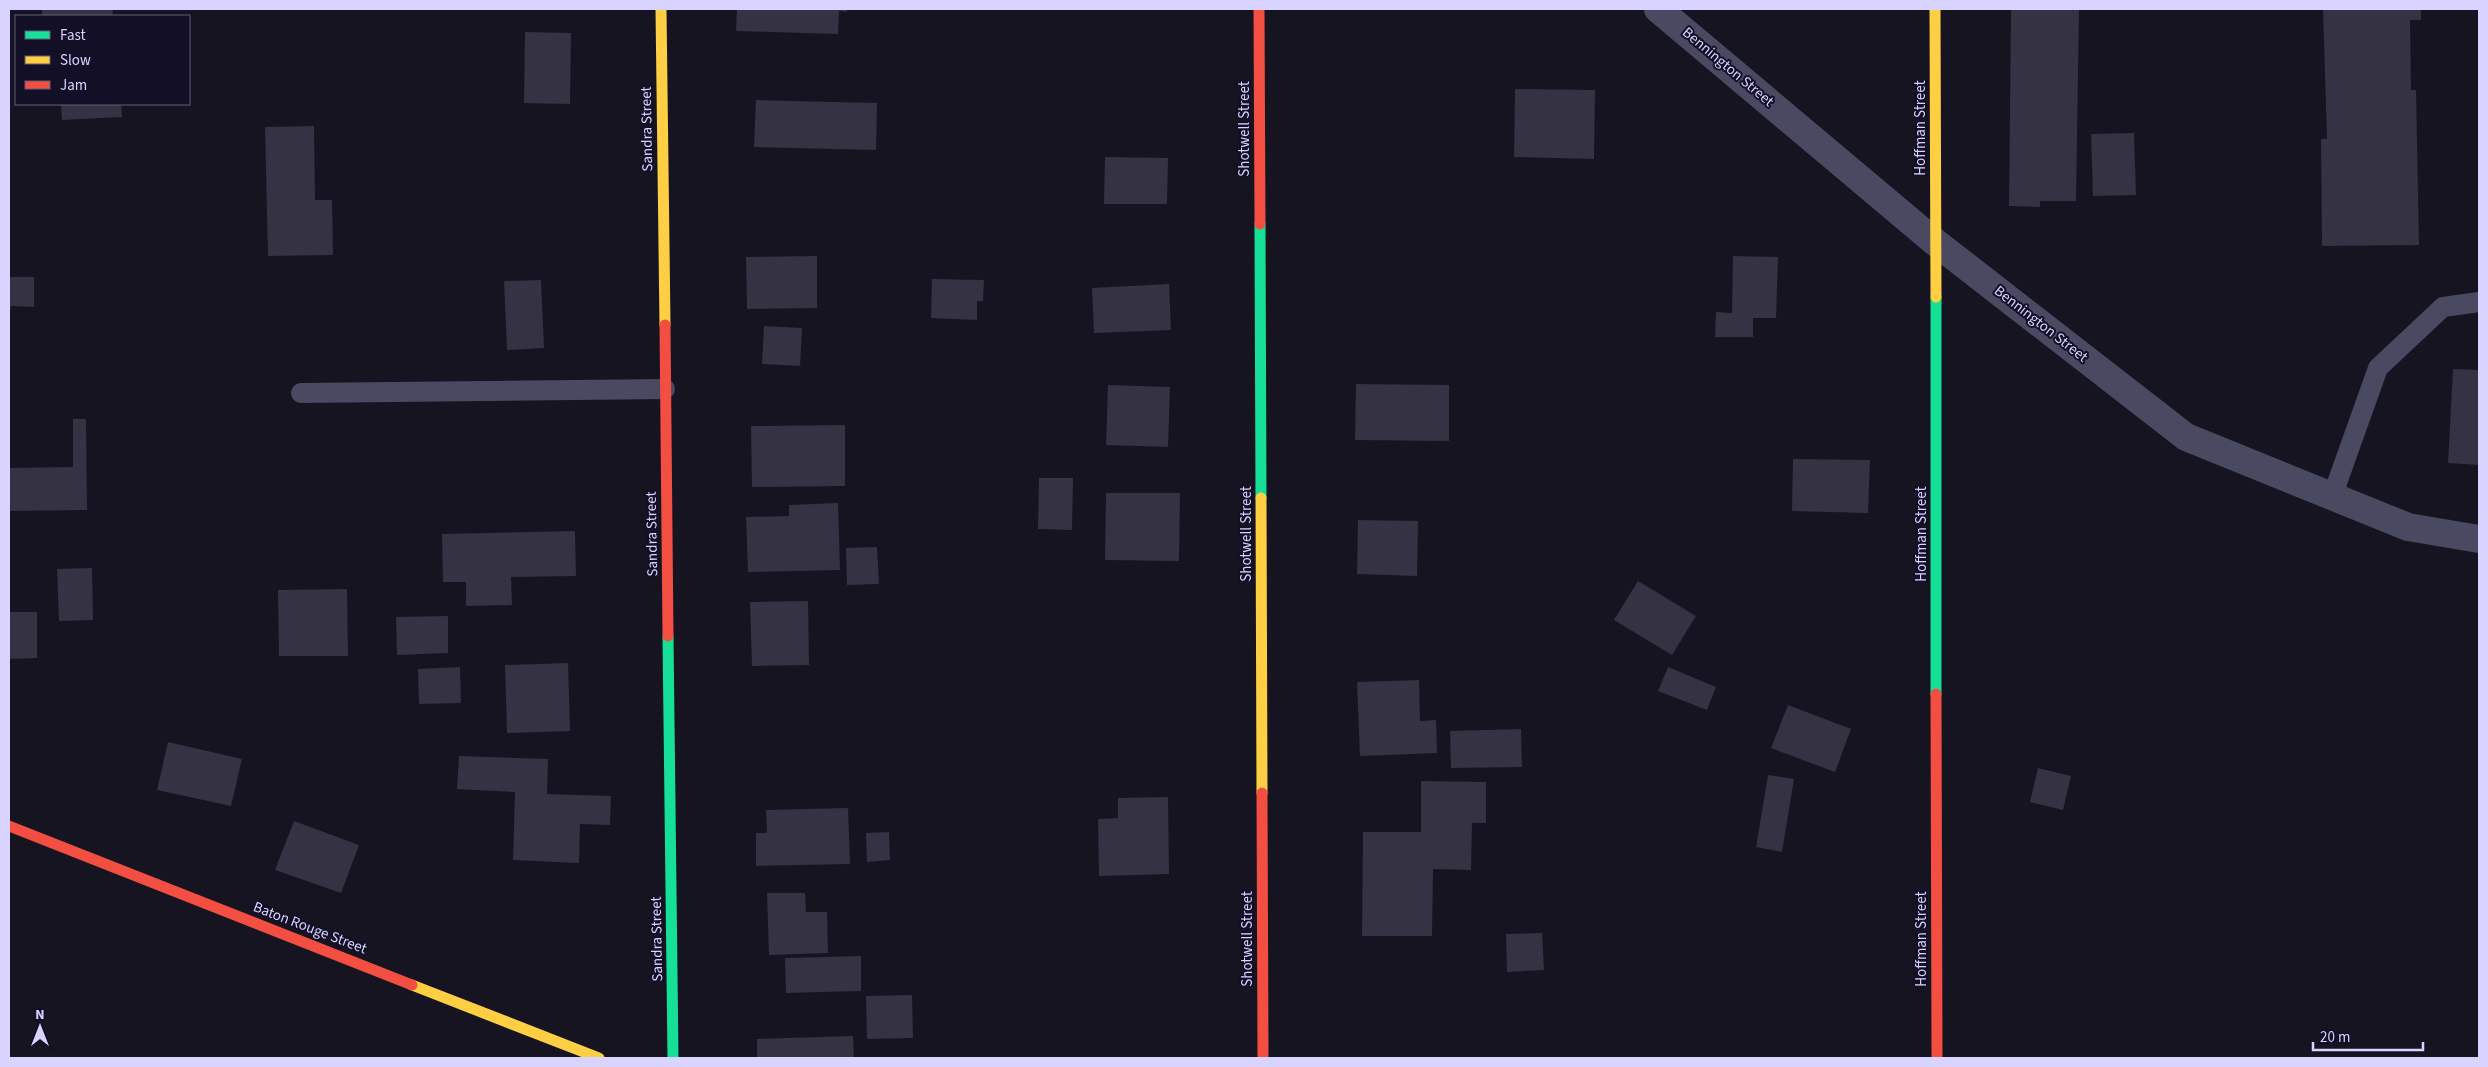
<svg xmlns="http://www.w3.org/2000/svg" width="2488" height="1067" font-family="'Source Sans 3',sans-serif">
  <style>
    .building { fill: #343243 }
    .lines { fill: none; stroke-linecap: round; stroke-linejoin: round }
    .lane { stroke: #4a4962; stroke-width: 20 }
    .street { stroke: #4a4962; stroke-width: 28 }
    .fast { stroke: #16e098; stroke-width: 11 }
    .slow { stroke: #ffcf43; stroke-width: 11 }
    .jam { stroke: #f24e42; stroke-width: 11 }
    .labels { text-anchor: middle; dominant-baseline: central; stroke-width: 4; stroke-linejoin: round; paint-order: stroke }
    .street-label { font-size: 15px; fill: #d9d4ff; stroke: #130f26 }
  </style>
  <rect width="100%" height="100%" fill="#161421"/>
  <g class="building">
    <polygon points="42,9 113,9 112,16 42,16"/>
    <polygon points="737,9 847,9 847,12 839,11 838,34 736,31"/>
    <polygon points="2011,9 2079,9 2076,201 2040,201 2040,207 2009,206"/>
    <polygon points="2323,9 2421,9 2421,20 2410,20 2411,90 2416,90 2419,245 2322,246 2321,139 2327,139"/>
    <polygon points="525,32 571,33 570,104 524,103"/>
    <polygon points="1515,89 1595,90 1594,159 1514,157"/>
    <polygon points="756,100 877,103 876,150 754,147"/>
    <polygon points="61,104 121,104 122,117 62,120"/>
    <polygon points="314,126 315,200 332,200 333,255 268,256 265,127"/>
    <polygon points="2134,133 2136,195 2093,196 2091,134"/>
    <polygon points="1105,157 1168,158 1167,204 1104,204"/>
    <polygon points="817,256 817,308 747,309 746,257"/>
    <polygon points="1733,256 1778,257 1776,318 1753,318 1753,337 1715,337 1716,312 1732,313"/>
    <polygon points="9,277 34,277 34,307 11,306 9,315"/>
    <polygon points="932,279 984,280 983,301 977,301 977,320 931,318"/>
    <polygon points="541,280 544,348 507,350 504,281"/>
    <polygon points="1169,284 1171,330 1094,333 1092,288"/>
    <polygon points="764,326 802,328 800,366 762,364"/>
    <polygon points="2453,369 2479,370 2479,465 2448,463"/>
    <polygon points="1356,384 1449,385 1449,441 1355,440"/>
    <polygon points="1108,385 1170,387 1168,447 1106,445"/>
    <polygon points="73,419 86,419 87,510 9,511 9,468 73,467"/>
    <polygon points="845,425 845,486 752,487 751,426"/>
    <polygon points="1793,459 1870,460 1868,513 1792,511"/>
    <polygon points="1039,478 1073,478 1072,530 1038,529"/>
    <polygon points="1106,493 1180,493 1179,561 1105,560"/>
    <polygon points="838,503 840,570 748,572 746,517 789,516 789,505"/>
    <polygon points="1358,520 1418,521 1417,576 1357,574"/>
    <polygon points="575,531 576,576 511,577 512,605 466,606 466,582 443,582 442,534"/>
    <polygon points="877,547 879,584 847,585 846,548"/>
    <polygon points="92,568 93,620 59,621 57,569"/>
    <polygon points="1638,581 1696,616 1672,655 1614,620"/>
    <polygon points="347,589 348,656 279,656 278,590"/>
    <polygon points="808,601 809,665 752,666 750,602"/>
    <polygon points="9,612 37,612 37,658 9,659"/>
    <polygon points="448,616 448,653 397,655 396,617"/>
    <polygon points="568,663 570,731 507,733 505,665"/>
    <polygon points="460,667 461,703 419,704 418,669"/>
    <polygon points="1668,667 1716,687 1707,710 1658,691"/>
    <polygon points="1419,680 1420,721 1436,720 1437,753 1360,756 1357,682"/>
    <polygon points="1788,705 1851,729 1835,772 1771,748"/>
    <polygon points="1521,729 1522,767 1451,768 1450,731"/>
    <polygon points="168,742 242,759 231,806 157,790"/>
    <polygon points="459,756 548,759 547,794 611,796 610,825 580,824 579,863 513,860 515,792 457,789"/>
    <polygon points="2038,768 2071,776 2063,810 2030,802"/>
    <polygon points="1768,775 1794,779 1782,852 1756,847"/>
    <polygon points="1421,781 1486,782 1486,823 1472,823 1471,870 1433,869 1432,936 1362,936 1363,832 1421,832"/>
    <polygon points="1168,797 1169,874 1099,876 1098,819 1118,818 1118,798"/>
    <polygon points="848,808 850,864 756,866 756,833 767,833 766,810"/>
    <polygon points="294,821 359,845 341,893 275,870"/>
    <polygon points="889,832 890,860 867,862 866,833"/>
    <polygon points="767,893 805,893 806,912 827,912 828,953 769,955"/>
    <polygon points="1542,933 1544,970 1507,972 1506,934"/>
    <polygon points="861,956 861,991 786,993 785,958"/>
    <polygon points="912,995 913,1038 867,1039 866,996"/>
    <polygon points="853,1036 854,1058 757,1058 757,1039"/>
  </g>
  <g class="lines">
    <g class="lane">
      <polyline points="301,393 665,389"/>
      <polyline points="2332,497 2378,368 2443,307 2479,302"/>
    </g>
    <polyline class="street" points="1658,9 1935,242 2186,437 2408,527 2479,539"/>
    <g class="fast">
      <polyline points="1260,224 1261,498"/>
      <polyline points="1936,297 1936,694"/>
      <polyline points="668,636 673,1058"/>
    </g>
    <g class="slow">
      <polyline points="661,9 665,325"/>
      <polyline points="1935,9 1936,297"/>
      <polyline points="1261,498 1262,793"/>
      <polyline points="412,985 599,1058"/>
    </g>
    <g class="jam">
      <polyline points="1259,9 1260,224"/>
      <polyline points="665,325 668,636"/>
      <polyline points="1936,694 1937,1058"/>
      <polyline points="1262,793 1263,1058"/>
      <polyline points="9,826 412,985"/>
    </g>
  </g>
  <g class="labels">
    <g class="street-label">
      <text transform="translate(1728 67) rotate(40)">Bennington Street</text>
      <text transform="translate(1920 128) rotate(-90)">Hoffman Street</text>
      <text transform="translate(647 129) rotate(-91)">Sandra Street</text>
      <text transform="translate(1244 129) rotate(-90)">Shotwell Street</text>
      <text transform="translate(2041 324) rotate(38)">Bennington Street</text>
      <text transform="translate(652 534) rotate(-91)">Sandra Street</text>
      <text transform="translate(1246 534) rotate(-90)">Shotwell Street</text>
      <text transform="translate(1921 534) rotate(-90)">Hoffman Street</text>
      <text transform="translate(310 928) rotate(21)">Baton Rouge Street</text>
      <text transform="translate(657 939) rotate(-91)">Sandra Street</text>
      <text transform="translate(1247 939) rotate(-90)">Shotwell Street</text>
      <text transform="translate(1921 939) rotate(-90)">Hoffman Street</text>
    </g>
  </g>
  <rect width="2488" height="1067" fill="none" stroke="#d9d4ff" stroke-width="20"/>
  <rect x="15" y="15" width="175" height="90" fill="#130f26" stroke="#625e7d"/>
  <rect x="25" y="31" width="25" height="8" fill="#16e098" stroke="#625e7d"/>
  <text x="60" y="40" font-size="15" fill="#d9d4ff">Fast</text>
  <rect x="25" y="56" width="25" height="8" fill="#ffcf43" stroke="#625e7d"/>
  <text x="60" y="65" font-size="15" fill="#d9d4ff">Slow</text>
  <rect x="25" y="81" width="25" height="8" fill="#f24e42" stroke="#625e7d"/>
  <text x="60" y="90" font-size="15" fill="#d9d4ff">Jam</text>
  <g transform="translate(40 1027)" stroke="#130f26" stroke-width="4" paint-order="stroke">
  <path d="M0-4L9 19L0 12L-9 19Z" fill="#d9d4ff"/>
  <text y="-8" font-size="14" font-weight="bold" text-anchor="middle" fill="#d9d4ff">N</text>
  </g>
  <path d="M2313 1042v8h110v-8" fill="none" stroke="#d9d4ff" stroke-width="2.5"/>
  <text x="2320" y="1042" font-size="15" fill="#d9d4ff" stroke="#130f26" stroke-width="4" paint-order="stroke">20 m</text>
</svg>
